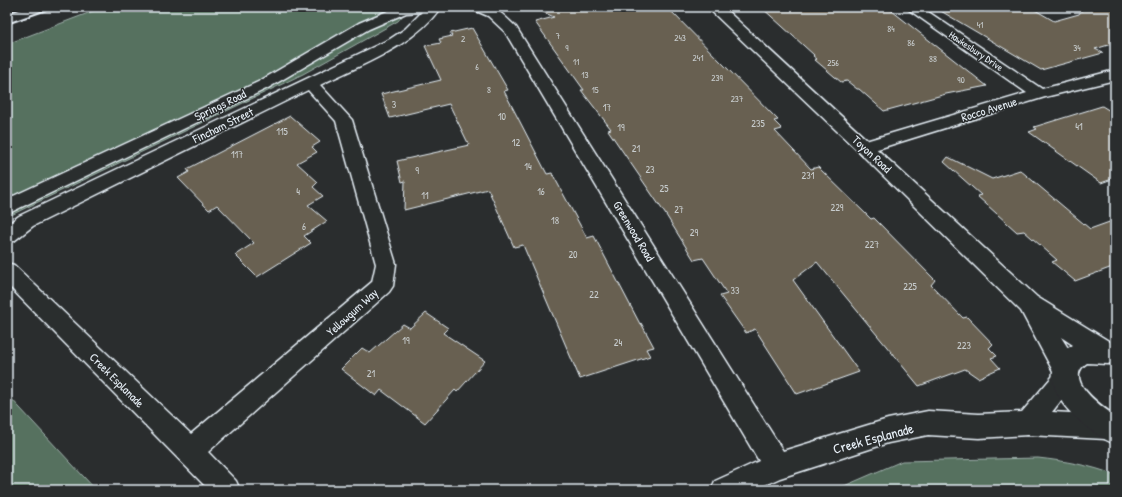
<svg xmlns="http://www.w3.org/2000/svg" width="1122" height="497" font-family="'Patrick Hand',sans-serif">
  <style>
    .green { fill: #56715f; stroke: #9fb1ac }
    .building { fill: #686151; stroke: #e8f1f8 }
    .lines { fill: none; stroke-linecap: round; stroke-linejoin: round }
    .street-casing { stroke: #e8f1f8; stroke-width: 3 }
    .secondary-casing { stroke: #e8f1f8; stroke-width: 3 }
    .street { fill: #2a2d2e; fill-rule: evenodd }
    .secondary { fill: #2a2d2e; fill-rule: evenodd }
    .rail { stroke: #e8f1f8; stroke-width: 2 }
    .labels { text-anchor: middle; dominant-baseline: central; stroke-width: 3; stroke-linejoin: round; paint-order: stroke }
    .far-number-label { font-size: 9px; fill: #c8cdce }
    .far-street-label { font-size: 10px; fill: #e8f1f8; stroke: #2a2d2e }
    .number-label { font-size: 10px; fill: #c8cdce }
    .street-label { font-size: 12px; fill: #e8f1f8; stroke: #2a2d2e }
    .near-street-label { font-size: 14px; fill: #e8f1f8; stroke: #2a2d2e }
  </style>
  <rect width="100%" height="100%" fill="#2a2d2e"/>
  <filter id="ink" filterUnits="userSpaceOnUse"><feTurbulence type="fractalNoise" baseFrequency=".025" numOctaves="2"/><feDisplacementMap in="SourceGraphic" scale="8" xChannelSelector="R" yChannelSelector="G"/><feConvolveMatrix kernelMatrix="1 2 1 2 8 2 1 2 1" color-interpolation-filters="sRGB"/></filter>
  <g filter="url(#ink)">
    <g class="green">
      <polygon points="104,7 410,7 398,21 303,74 7,217 7,44"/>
      <polygon points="7,394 96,490 7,490"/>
      <path d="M1038,458C1064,461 1090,465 1115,475V490H835L902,461Z"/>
    </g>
    <g class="building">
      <polygon points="532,7 667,7 778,120 774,121 782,129 775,131 811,169 818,167 871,219 874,218 935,280 931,285 963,318 967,317 993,344 989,348 997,356 991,358 1000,368 978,378 965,369 919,386 817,262 793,280 859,372 797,394 755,329 746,333 720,296 727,294 703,258 694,260 666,215 608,130 611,129 581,90 584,90 535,22 554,17"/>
      <polygon points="761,7 887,7 987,86 946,94 884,111 859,89 857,89 847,81 841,82 815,60 817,59 813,56 814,55"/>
      <polygon points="934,7 1030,7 1054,21 1079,14 1084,7 1115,7 1115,43 1095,49 1103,53 1041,70"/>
      <polygon points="472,28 508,90 504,91 547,174 552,173 587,238 594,236 640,324 641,323 654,347 646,349 650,356 580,379 523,245 514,247 488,189 404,210 405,181 402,182 397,161 469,145 449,104 390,118 381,94 441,80 425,46 441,43 439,39 452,36 450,33"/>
      <polygon points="1102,106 1115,114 1115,178 1101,183 1029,132 1037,129 1034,127"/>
      <polygon points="290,116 320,142 312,147 317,152 297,163 318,182 313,187 323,196 308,205 327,221 304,236 311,243 257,277 235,255 254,243 217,205 209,210 178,178 189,172 187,169"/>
      <polygon points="948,157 992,179 1020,170 1090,229 1115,220 1115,266 1075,281 1052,262 1057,260 1024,231 1017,232 977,196 981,195 944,162"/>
      <polygon points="426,313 448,328 443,333 485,361 457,392 455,390 425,423 381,390 376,396 341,369 362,348 370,353 403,324 410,328"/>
    </g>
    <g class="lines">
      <g class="street-casing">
        <g id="street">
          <path d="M397,7H441C413,47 362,64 320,85L352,120L396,264L393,286L389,292L208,452L236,481L240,490H209L7,284V263L14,265L191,434L372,282L376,264L336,121L308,90L33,226L14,241L7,243V225L19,216L390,39L405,29L422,12L406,13L369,29L268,88L7,214V199L258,82L359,23Z"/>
          <path d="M472,7C498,7 498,10 516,27L783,451L888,419L928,411L979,414L1022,412L1058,370L1066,366L1074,370L1078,377L1074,384L1052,412L1106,415L1115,419V435L1106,439L1028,435L979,438L928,435L888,443L780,478L754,490H711L715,481L759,461L505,32L488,16L474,10Z"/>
          <polygon points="905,7 921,7 1042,89 1115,70 1115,80 1045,97 871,151 865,153 859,151 856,147 859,143 1027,93"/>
        </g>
      </g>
      <g class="secondary-casing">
        <path id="secondary" d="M707,7H723L1037,297L1115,345V361L1108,364L1087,363C1062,379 1101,406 1115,416V444C1091,434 1048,401 1053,371L1021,311L858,151ZM1061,337L1073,345L1068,348Z"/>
      </g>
      <use href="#street" class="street"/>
      <use href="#secondary" class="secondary"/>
      <g class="rail">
        <polyline points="7,13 25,7"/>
        <polyline points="7,24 55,7"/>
      </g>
    </g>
  </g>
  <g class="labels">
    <g class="far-number-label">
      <text x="980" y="25">41</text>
      <text x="891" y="29">84</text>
      <text x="558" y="36">7</text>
      <text x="680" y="38">243</text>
      <text x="463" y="39">2</text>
      <text x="911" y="43">86</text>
      <text x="567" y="48">9</text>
      <text x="1077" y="48">34</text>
      <text x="698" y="58">241</text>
      <text x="933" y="59">88</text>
      <text x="576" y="62">11</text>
      <text x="833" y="63">256</text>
      <text x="477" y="67">6</text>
      <text x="585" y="75">13</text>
      <text x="717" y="78">239</text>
      <text x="961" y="80">90</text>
      <text x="489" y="90">8</text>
      <text x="595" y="90">15</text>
      <text x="737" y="99">237</text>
    </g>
    <g class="far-street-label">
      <text transform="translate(976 51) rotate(34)">Hawkesbury Drive</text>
    </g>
    <g class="number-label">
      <text x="394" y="104">3</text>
      <text x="607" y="107">17</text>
      <text x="502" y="116">10</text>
      <text x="758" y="123">235</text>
      <text x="1079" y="126">41</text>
      <text x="621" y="127">19</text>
      <text x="282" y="131">115</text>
      <text x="516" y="142">12</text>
      <text x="636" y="148">21</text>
      <text x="237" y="154">117</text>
      <text x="528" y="166">14</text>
      <text x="650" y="169">23</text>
      <text x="417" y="170">9</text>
      <text x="808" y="175">231</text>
      <text x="664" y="188">25</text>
      <text x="298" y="191">4</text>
      <text x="541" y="191">16</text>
      <text x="425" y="195">11</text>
      <text x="837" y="207">229</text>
      <text x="679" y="209">27</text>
      <text x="555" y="220">18</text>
      <text x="304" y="226">6</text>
      <text x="694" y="232">29</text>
      <text x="872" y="244">227</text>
      <text x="573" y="254">20</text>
      <text x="910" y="286">225</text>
      <text x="735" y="290">33</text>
      <text x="594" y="294">22</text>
      <text x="406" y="340">19</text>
      <text x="618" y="342">24</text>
      <text x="964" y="345">223</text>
      <text x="371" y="373">21</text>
    </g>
    <g class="street-label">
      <text transform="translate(220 105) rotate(-26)">Springs Road</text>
      <text transform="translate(989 109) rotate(-17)">Rocco Avenue</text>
      <text transform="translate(223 125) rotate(-26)">Fincham Street</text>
      <text transform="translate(872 154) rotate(43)">Toyon Road</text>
      <text transform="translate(634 231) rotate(59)">Greenwood Road</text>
      <text transform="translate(352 312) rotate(-42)">Yellowgum Way</text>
      <text transform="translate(117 380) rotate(45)">Creek Esplanade</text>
    </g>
    <g class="near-street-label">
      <text transform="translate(873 438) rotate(-15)">Creek Esplanade</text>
    </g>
  </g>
  <rect width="1122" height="497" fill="none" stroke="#2a2d2e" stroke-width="24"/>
  <rect x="12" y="12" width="1098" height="473" fill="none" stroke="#e8f1f8" stroke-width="1.5" filter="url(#ink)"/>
</svg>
